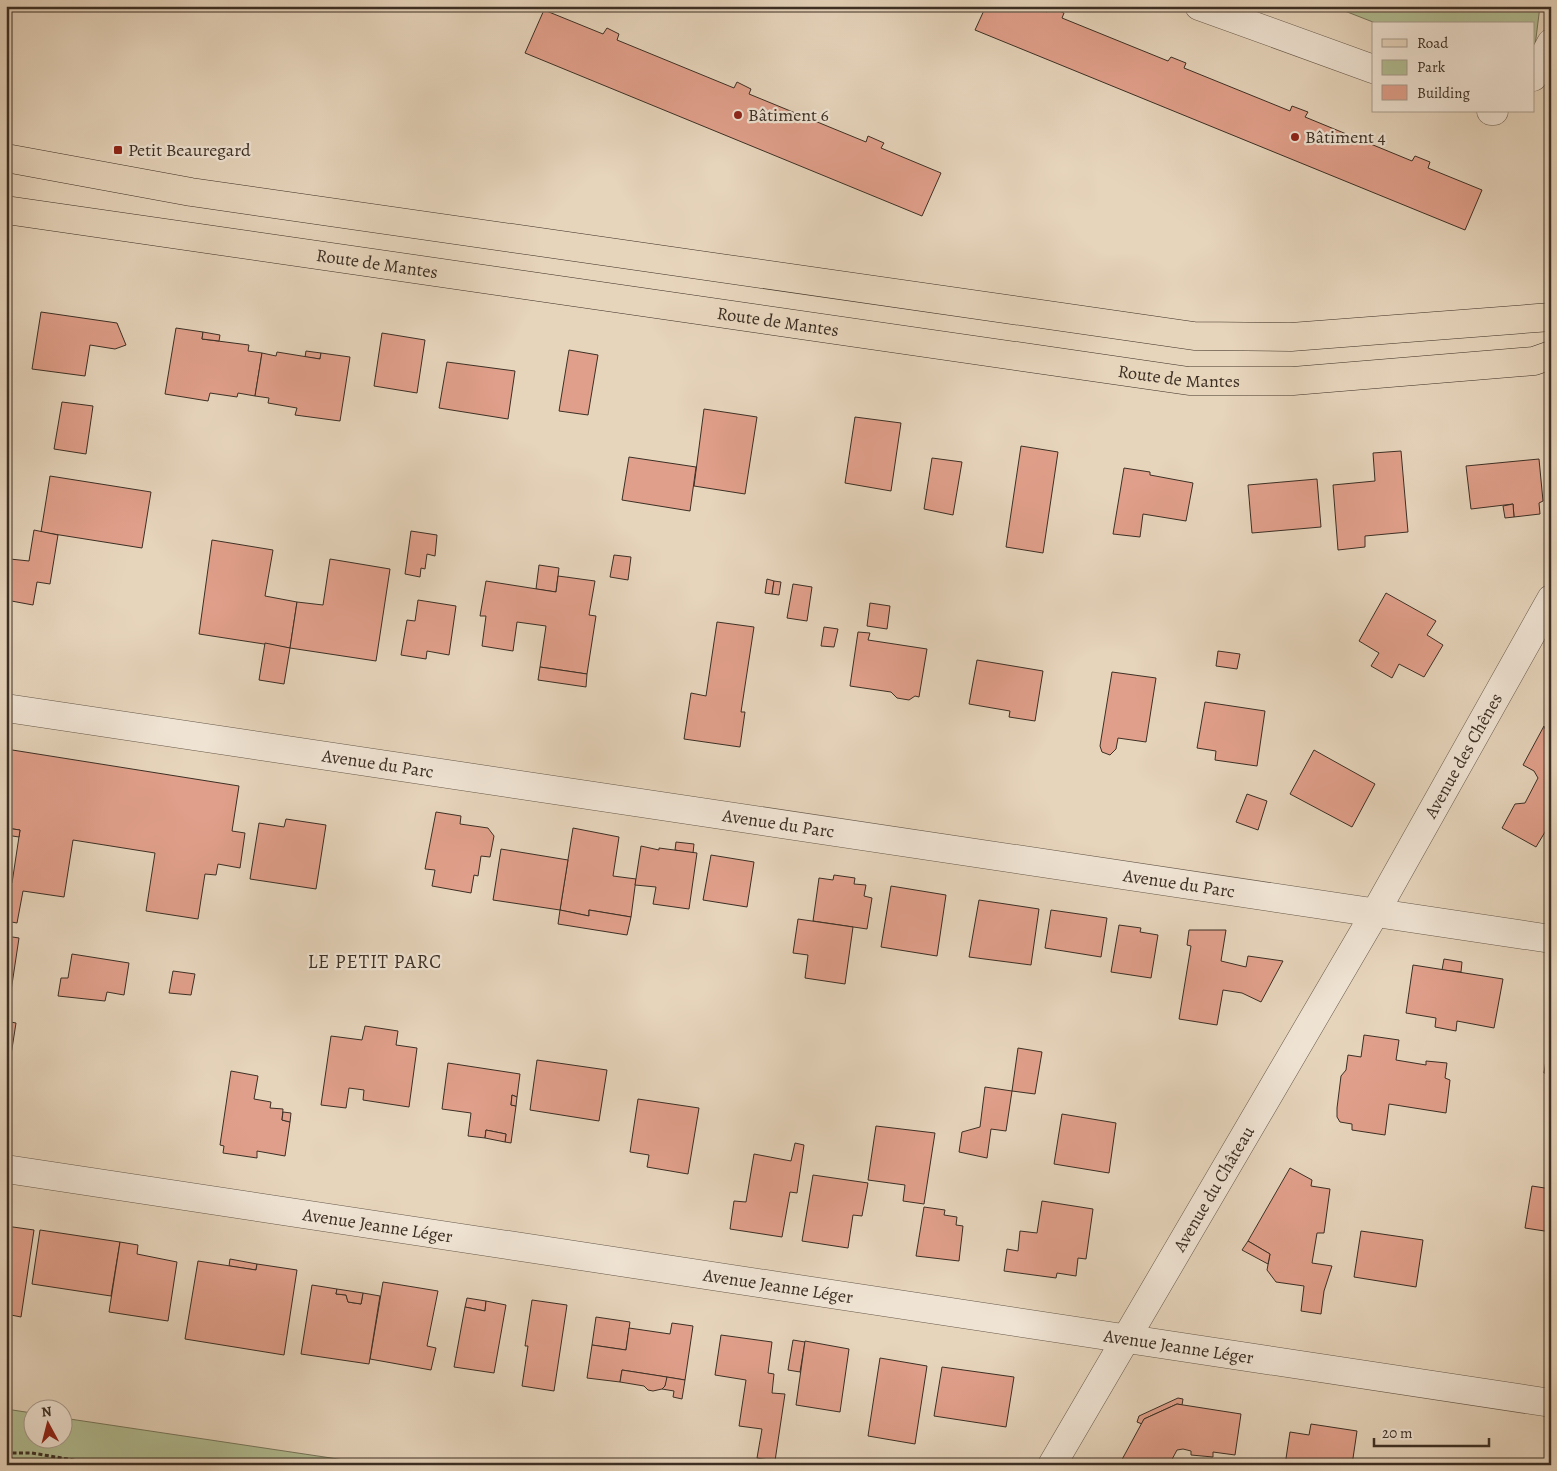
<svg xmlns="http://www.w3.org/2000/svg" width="1557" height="1471" font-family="Alegreya,serif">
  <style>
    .green { fill: #b1bd93; stroke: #76765c }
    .building { fill: #e09f8a; stroke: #3c2f24 }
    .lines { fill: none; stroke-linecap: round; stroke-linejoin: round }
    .street-casing { stroke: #66584a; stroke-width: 29 }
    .primary-casing { stroke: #3c2f24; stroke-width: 29 }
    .path { stroke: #3c2f24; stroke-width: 3; stroke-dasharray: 4 2.5; stroke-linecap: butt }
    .street { stroke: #efe3d3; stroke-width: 28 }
    .primary { stroke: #e6d4bb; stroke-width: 28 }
    .poi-dot { fill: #8f2418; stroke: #efe3d3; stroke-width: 2 }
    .labels { text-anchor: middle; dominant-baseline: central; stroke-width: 4.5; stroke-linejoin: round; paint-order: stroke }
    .poi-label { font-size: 18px; fill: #3c2f24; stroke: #efe3d3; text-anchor: start }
    .street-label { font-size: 18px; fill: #3c2f24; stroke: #efe3d3 }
    .neighbourhood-label { font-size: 19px; letter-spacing: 1px; fill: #3c2f24; stroke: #efe3d3 }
  </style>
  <rect width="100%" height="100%" fill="#e6d4bb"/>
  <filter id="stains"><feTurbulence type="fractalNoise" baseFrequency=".004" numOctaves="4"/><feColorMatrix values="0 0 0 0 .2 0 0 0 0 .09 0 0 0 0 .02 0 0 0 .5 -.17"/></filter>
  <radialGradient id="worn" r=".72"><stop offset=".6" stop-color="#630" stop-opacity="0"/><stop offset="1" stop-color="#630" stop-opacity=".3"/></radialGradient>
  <g class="green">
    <polygon points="1332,6 1540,6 1533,62 1533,24 1378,24"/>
    <polygon points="6,1409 32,1413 32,1438 62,1438 63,1418 378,1465 6,1465"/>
  </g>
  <g class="building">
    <polygon points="986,6 1033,6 1047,12 1049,7 1064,13 1062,18 1168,61 1171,57 1186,63 1184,68 1290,111 1292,106 1308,112 1305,117 1412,161 1415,156 1430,162 1428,168 1482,190 1465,230 975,30"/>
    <polygon points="544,10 603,34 607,28 619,34 617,40 734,88 737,82 751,89 749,94 866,142 868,136 884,143 881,148 941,173 922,216 525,53"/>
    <polygon points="41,312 117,323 126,345 115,349 90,345 85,376 32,369"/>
    <polygon points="176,328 203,332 202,339 249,345 248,351 262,353 255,396 238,393 237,397 210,393 208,401 165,394"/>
    <polygon points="203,332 220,335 219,341 202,339"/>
    <polygon points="382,333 425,340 417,393 374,386"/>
    <polygon points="569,350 598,355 588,415 559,411"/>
    <polygon points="306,351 321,353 320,359 305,357"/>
    <polygon points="277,352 320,359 321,353 350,357 340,421 295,415 297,408 268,403 269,398 255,396 262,353 276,356"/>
    <polygon points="447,362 515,371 508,419 439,408"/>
    <polygon points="62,402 93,406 86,454 54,449"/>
    <polygon points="704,409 757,417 745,494 694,486"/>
    <polygon points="855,417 901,423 891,491 845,483"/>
    <polygon points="1021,446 1058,452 1043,553 1006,547"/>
    <polygon points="1401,451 1408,532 1365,536 1365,547 1338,550 1333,485 1375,481 1373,453"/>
    <polygon points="629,457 696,467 690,511 622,500"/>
    <polygon points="932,458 962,462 953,515 924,509"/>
    <polygon points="1539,459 1543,501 1539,503 1540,514 1514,517 1513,504 1471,509 1466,466"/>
    <polygon points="1124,468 1150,472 1150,475 1193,483 1186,521 1143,514 1140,537 1113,534"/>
    <polygon points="50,476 151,492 142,548 41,532"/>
    <polygon points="1317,479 1321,527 1252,533 1248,485"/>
    <polygon points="1513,504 1514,517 1505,518 1503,506"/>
    <polygon points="34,530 58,535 50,584 37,582 33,605 6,600 6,585 10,559 29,561"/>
    <polygon points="411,531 437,535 435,556 427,554 425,569 421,568 420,577 405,574"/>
    <polygon points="212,540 273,550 265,596 297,602 290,648 199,634"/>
    <polygon points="614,555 631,557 628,580 610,577"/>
    <polygon points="330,559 390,569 376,661 290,648 297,602 323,605"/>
    <polygon points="539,565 559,568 556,592 536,589"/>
    <polygon points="558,576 595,581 589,615 596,616 587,674 540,667 546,626 517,622 513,651 482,646 486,616 480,616 486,581 556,592"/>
    <polygon points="767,579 774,581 772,594 765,593"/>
    <polygon points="774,581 781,582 779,595 772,594"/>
    <polygon points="793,584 812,587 807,621 787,618"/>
    <polygon points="1386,593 1436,621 1427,635 1443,645 1424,677 1399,664 1392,678 1371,666 1379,653 1359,641"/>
    <polygon points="418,600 456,606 449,655 427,651 426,659 401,655 407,620 415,621"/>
    <polygon points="870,603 890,606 887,629 867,626"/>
    <polygon points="717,622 754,627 741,712 745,712 740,747 684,739 691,693 706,696"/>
    <polygon points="824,627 838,629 834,647 821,646"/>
    <polygon points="858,632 870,633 868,640 927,649 919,697 915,696 909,700 897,698 891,692 850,686"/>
    <polygon points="265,643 290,648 284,684 259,680"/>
    <polygon points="1218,651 1240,654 1237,669 1216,666"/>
    <polygon points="977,660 1043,671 1035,721 1009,717 1010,711 969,704"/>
    <polygon points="540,667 587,674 586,687 538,680"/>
    <polygon points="1112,672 1156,678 1146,742 1118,738 1116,749 1110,755 1102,752 1100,746"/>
    <polygon points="1205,702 1265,711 1257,766 1215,760 1216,751 1197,748"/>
    <polygon points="1551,719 1551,809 1547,815 1551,816 1551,822 1536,847 1502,828 1515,804 1525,803 1538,778 1534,771 1523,765 1544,726 1545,729"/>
    <polygon points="6,749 239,786 232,831 245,833 240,868 218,864 216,875 205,874 198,919 146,911 155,853 73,840 64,897 23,891 17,923 6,921 6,882 12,883 20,830 6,828"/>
    <polygon points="1314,750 1375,784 1352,827 1290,794"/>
    <polygon points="1247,794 1267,801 1258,830 1236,822"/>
    <polygon points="436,812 461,816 460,824 488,828 494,836 490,857 481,856 478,876 474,875 471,893 432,886 435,870 425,869"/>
    <polygon points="286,819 326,825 316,889 250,879 259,823 284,827"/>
    <polygon points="6,828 20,830 19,837 6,835"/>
    <polygon points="573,828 619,837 613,876 636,879 631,917 589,910 589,916 560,910"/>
    <polygon points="676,842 694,844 693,853 675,850"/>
    <polygon points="641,846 659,850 659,848 697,853 689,909 653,904 656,887 635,885"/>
    <polygon points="501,849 568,860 560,910 493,900"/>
    <polygon points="711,855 754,862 747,907 703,900"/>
    <polygon points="834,875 855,878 854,884 866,885 864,896 872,898 867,929 813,921 819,878 833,880"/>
    <polygon points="891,886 946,895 937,956 881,947"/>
    <polygon points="979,900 1039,909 1031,965 969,957"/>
    <polygon points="560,910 589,916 589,910 631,917 627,935 558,924"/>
    <polygon points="1051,910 1107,918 1101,957 1045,948"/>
    <polygon points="798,919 853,927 845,984 805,978 808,955 793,953"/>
    <polygon points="1119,925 1141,928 1140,932 1158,935 1151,978 1111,972"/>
    <polygon points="1189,930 1226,930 1221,961 1246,967 1248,956 1283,961 1261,1002 1242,993 1223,990 1217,1025 1179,1019 1191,946 1187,945"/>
    <polygon points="6,936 19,938 11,991 6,990"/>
    <polygon points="72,954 129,963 124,995 107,992 105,1001 58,996 61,978 68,978"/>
    <polygon points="1444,959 1462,962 1461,972 1442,970"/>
    <polygon points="1413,965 1503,979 1494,1028 1457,1021 1456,1031 1435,1027 1436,1018 1406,1013"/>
    <polygon points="173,971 195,974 191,995 169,993"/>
    <polygon points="6,1021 16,1023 9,1068 6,1068"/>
    <polygon points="365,1026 398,1031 396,1045 417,1048 409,1107 363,1100 364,1090 349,1088 346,1108 321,1105 331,1036 362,1040"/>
    <polygon points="1364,1035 1399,1040 1396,1060 1426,1065 1426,1061 1447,1063 1445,1078 1450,1080 1446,1113 1389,1104 1385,1135 1352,1130 1352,1124 1340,1122 1337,1117 1337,1108 1341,1076 1346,1070 1348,1055 1361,1057"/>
    <polygon points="1550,1036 1551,1037 1551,1074 1544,1073"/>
    <polygon points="1018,1048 1042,1052 1035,1094 1012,1091"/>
    <polygon points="537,1060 607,1070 599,1121 530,1110"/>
    <polygon points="448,1063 520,1074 517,1097 512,1095 511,1105 516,1106 511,1143 505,1142 506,1134 486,1130 485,1138 468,1136 471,1113 442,1109"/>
    <polygon points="231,1071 258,1076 254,1099 271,1102 270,1108 283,1109 282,1120 290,1122 285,1156 257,1151 257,1158 223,1153 224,1146 220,1145"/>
    <polygon points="985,1087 1012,1091 1006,1131 991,1129 987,1158 959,1152 962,1132 980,1127"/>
    <polygon points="512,1095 517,1097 516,1106 511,1105"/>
    <polygon points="638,1099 699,1108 688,1174 647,1167 649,1155 630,1152"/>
    <polygon points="283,1112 291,1113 290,1122 282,1120"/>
    <polygon points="1062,1114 1116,1123 1109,1173 1054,1164"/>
    <polygon points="876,1126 935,1133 924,1204 903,1201 905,1185 868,1180"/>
    <polygon points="486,1130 506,1134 505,1142 485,1138"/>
    <polygon points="795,1143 804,1145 797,1193 790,1192 782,1237 730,1229 734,1201 746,1202 754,1154 791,1161"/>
    <polygon points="1290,1168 1312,1180 1311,1186 1330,1189 1324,1233 1317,1233 1312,1263 1332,1266 1324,1291 1321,1314 1301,1311 1304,1286 1276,1282 1267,1270 1270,1254 1248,1241"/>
    <polygon points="813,1175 868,1183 862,1216 853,1215 848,1248 802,1241"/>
    <polygon points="1532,1186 1551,1189 1551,1232 1525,1228"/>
    <polygon points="1042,1201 1093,1209 1086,1259 1078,1258 1076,1276 1057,1273 1056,1278 1004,1271 1007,1249 1018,1251 1020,1231 1037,1233"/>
    <polygon points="924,1207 945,1210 944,1215 957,1217 956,1225 963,1226 959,1261 916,1256"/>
    <polygon points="6,1226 34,1230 21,1317 6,1314"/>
    <polygon points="40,1230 120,1242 111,1296 32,1284"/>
    <polygon points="1361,1231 1423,1240 1416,1287 1354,1277"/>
    <polygon points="1248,1241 1270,1254 1268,1264 1242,1250"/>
    <polygon points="120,1242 138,1245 137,1254 177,1262 168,1321 109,1312"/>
    <polygon points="230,1259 257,1264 256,1270 229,1266"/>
    <polygon points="198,1261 256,1270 257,1264 297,1270 284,1355 185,1339"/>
    <polygon points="383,1282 438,1291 427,1346 436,1348 431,1370 370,1359"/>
    <polygon points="312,1285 337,1289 336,1294 346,1295 348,1302 361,1304 363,1293 380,1296 369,1364 301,1354"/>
    <polygon points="337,1289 363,1293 361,1304 348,1302 346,1295 336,1294"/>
    <polygon points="467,1298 486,1301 485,1311 465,1307"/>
    <polygon points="532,1300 567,1305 554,1391 522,1386 528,1346 525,1346"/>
    <polygon points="486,1301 506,1305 494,1373 454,1367 465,1307 485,1311"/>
    <polygon points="596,1317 630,1322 626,1350 592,1345"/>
    <polygon points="672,1323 693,1326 685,1380 622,1370 620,1382 587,1378 592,1345 626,1350 629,1328 670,1334"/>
    <polygon points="721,1335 772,1342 768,1373 774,1374 772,1393 785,1394 775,1461 757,1458 762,1429 739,1426 746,1380 715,1375"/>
    <polygon points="793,1340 805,1342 800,1372 788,1370"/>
    <polygon points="805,1341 849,1349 840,1412 796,1405"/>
    <polygon points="880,1358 927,1366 915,1444 868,1436"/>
    <polygon points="942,1367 1014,1377 1006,1427 934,1416"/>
    <polygon points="622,1370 667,1377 667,1381 665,1386 662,1389 653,1391 648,1390 644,1386 620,1382"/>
    <polygon points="667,1377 685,1380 682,1399 673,1397 674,1391 662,1389 665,1386"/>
    <polygon points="1178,1398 1183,1399 1182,1405 1177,1404 1144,1419 1142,1424 1137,1422 1139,1416"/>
    <polygon points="1177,1404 1241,1414 1235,1455 1213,1452 1213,1457 1191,1455 1191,1451 1183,1449 1177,1450 1169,1465 1119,1465 1144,1419"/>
    <polygon points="1311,1424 1357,1431 1352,1465 1285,1465 1290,1432 1309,1435"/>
  </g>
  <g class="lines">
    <g class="street-casing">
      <g id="street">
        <polyline points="1199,6 1373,69"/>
        <polyline points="1533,77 1551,43"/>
        <polyline points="1491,111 1494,111"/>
        <path id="s1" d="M6,708L1551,939"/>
        <path id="s2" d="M6,1169L1551,1403"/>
        <path id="s3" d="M1052,1465L1375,913L1551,599"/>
      </g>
    </g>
    <g class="primary-casing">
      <g id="primary">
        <polyline points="6,158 191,192 1194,336 1291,337 1551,317"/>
        <path id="s4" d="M6,210L1189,381H1293L1534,361L1551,355"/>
      </g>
    </g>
    <polyline class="path" points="6,1453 32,1453 103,1465"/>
    <use href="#street" class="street"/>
    <use href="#primary" class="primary"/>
  </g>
  <g class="poi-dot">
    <circle cx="738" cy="115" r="5"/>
    <circle cx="1295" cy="137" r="5"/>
    <rect x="113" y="145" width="10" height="10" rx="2.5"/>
  </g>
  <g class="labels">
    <g class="poi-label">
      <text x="748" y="115">Bâtiment 6</text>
      <text x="1305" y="137">Bâtiment 4</text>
      <text x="128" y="150">Petit Beauregard</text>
    </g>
    <g class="street-label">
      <text stroke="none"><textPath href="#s4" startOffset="375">Route de Mantes</textPath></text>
      <text stroke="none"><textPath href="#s4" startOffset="780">Route de Mantes</textPath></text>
      <text stroke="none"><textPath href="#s4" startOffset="1185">Route de Mantes</textPath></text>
      <text stroke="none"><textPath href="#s3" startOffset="820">Avenue des Chênes</textPath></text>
      <text stroke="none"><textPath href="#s1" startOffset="376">Avenue du Parc</textPath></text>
      <text stroke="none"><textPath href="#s1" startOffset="781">Avenue du Parc</textPath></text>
      <text stroke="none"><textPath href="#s1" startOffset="1186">Avenue du Parc</textPath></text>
      <text stroke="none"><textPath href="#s3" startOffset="320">Avenue du Château</textPath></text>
      <text stroke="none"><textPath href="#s2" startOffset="376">Avenue Jeanne Léger</textPath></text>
      <text stroke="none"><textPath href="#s2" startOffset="781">Avenue Jeanne Léger</textPath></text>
      <text stroke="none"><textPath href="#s2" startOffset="1186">Avenue Jeanne Léger</textPath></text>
    </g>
    <g class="neighbourhood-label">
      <text x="375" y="962">LE PETIT PARC</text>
    </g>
  </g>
  <rect width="1557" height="1471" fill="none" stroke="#e6d4bb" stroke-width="25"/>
  <rect x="8" y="8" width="1542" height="1456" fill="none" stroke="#3c2f24" stroke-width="2.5"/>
  <rect x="12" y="12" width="1532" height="1446" fill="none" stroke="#3c2f24"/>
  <rect x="1372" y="22" width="162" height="90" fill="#efe3d3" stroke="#a79b8d"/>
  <rect x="1382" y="39" width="25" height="8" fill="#e6d4bb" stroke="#a79b8d"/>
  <text x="1417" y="48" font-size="15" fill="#3c2f24">Road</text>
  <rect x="1382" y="60" width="25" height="15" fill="#b1bd93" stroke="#a79b8d"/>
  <text x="1417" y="72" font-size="15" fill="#3c2f24">Park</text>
  <rect x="1382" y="85" width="25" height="15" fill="#e09f8a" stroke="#a79b8d"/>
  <text x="1417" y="98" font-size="15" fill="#3c2f24">Building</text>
  <g transform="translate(48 1424) rotate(353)"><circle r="24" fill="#efe3d3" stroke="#a79b8d"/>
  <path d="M0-4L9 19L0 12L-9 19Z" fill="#8f2418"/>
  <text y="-8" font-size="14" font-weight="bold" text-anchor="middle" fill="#3c2f24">N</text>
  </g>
  <path d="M1374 1438v8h115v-8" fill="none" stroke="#3c2f24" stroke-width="2.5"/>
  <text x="1382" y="1438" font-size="15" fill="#3c2f24" stroke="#efe3d3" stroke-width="4" paint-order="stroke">20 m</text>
  <rect width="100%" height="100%" filter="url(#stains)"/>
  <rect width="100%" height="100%" fill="url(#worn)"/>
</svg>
